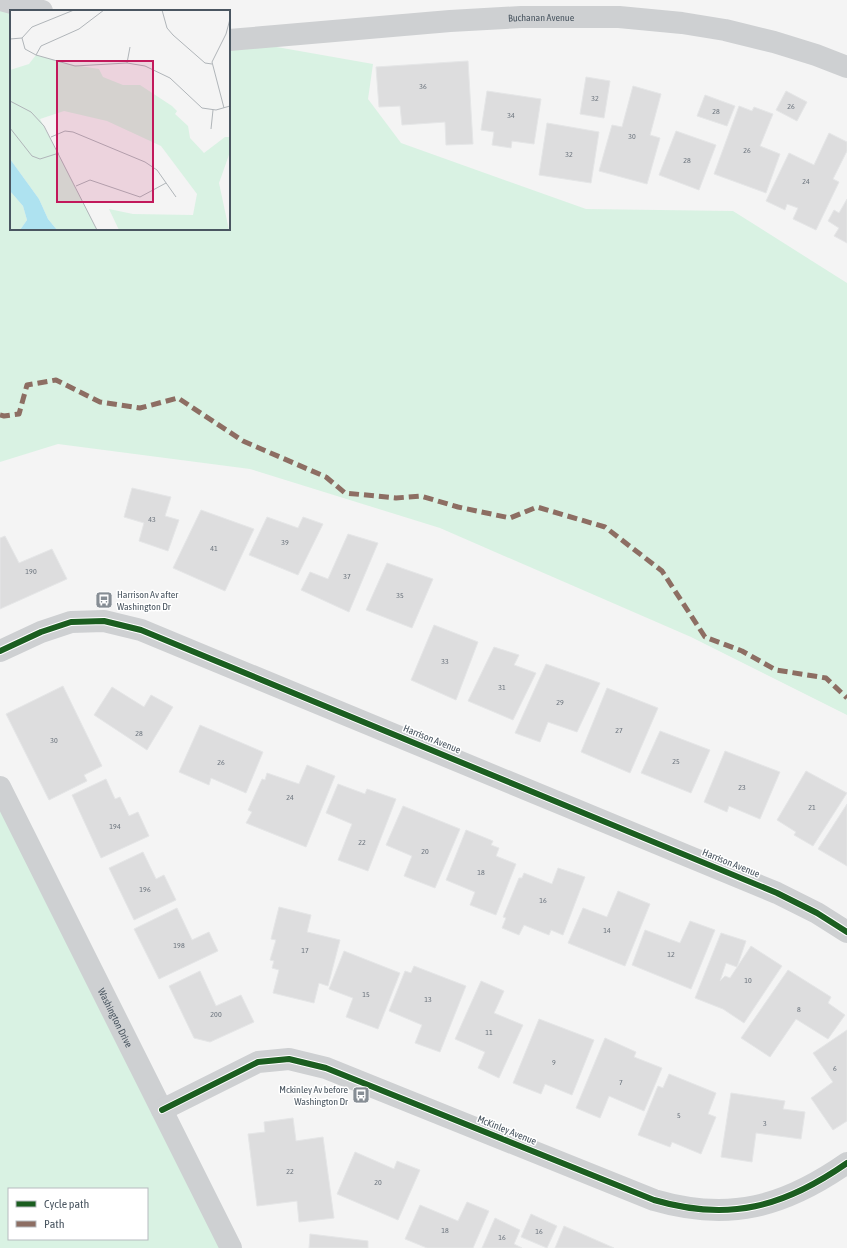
<svg xmlns="http://www.w3.org/2000/svg" width="847" height="1248" font-family="'Asap Condensed',sans-serif">
  <style>
    .green { fill: #d9f2e3; fill-rule: evenodd }
    .building { fill: #ddddde; stroke: #e5e6e7 }
    .lines { fill: none; stroke-linecap: round; stroke-linejoin: round }
    .minor { stroke: #ced0d2; stroke-width: 22 }
    .quiet { stroke: #8d6e63; stroke-width: 5; stroke-dasharray: 10 5; stroke-linecap: butt }
    .cycleway-casing { stroke: #fff; stroke-width: 8 }
    .cycleway { stroke: #1b5e20; stroke-width: 6 }
    .labels { text-anchor: middle; dominant-baseline: central; stroke-width: 3; stroke-linejoin: round; paint-order: stroke }
    .number-label { font-size: 8px; fill: #707881 }
    .street-label { font-size: 10px; fill: #4a5661; stroke: #fff }
    .poi-label { font-size: 10px; fill: #4a5661; stroke: #fff; text-anchor: start }
    .inset-road { fill: none; stroke: #b0b5b9; stroke-width: 1 }
    .view { fill: #c2185b; fill-opacity: 0.15; stroke: #c2185b; stroke-width: 2 }
    .inset-edge { fill: none; stroke: #4a5661; stroke-width: 2 }
  </style>
  <rect width="100%" height="100%" fill="#f4f4f4"/>
  <g class="green">
    <polygon points="0,0 11,11 11,229 229,229 229,40 237,40 373,64 368,99 401,143 586,209 733,211 847,283 847,715 691,637 440,528 250,469 58,444 0,462"/>
    <path d="M0,787L231,1248H0ZM9,1189H147V1239H9Z"/>
  </g>
  <g class="building">
    <polygon points="468,61 473,144 446,145 445,122 402,125 400,106 379,107 376,67"/>
    <polygon points="586,77 610,81 604,118 580,114"/>
    <polygon points="633,86 661,94 650,135 660,138 647,184 599,171 612,125 622,127"/>
    <polygon points="487,91 541,99 534,144 512,141 511,148 492,145 494,132 481,130"/>
    <polygon points="786,91 807,102 797,121 776,110"/>
    <polygon points="705,95 735,106 727,126 697,116"/>
    <polygon points="739,106 752,111 754,107 773,114 760,146 780,154 766,193 714,174"/>
    <polygon points="547,123 599,132 591,183 539,175"/>
    <polygon points="676,131 716,145 699,190 659,175"/>
    <polygon points="829,133 847,142 847,151 833,179 839,182 816,230 793,219 798,208 787,204 785,210 766,201 789,153 814,165"/>
    <polygon points="847,199 847,243 834,236 839,228 828,221 834,210 839,213"/>
    <polygon points="132,488 171,497 165,516 179,520 168,551 139,541 144,523 124,517"/>
    <polygon points="201,510 254,529 225,591 173,568"/>
    <polygon points="267,517 298,528 303,517 323,524 298,575 249,555"/>
    <polygon points="348,534 378,543 349,612 301,590 310,572 328,579"/>
    <polygon points="5,536 19,563 52,549 67,579 0,609 0,538"/>
    <polygon points="387,563 433,579 412,628 366,610"/>
    <polygon points="434,625 478,642 456,700 411,680"/>
    <polygon points="494,647 519,655 514,665 536,673 513,720 468,701"/>
    <polygon points="546,664 600,683 577,732 548,722 540,742 515,733"/>
    <polygon points="63,686 102,766 84,775 87,781 49,800 6,714"/>
    <polygon points="112,687 144,707 151,695 173,707 147,750 94,715"/>
    <polygon points="607,688 658,708 630,773 581,752"/>
    <polygon points="200,725 263,752 246,793 211,778 209,785 179,772"/>
    <polygon points="660,731 710,750 691,793 641,773"/>
    <polygon points="725,751 780,772 760,819 729,806 727,812 704,802"/>
    <polygon points="307,765 335,776 306,847 246,823 252,812 248,810 262,779 265,780 267,773 299,784"/>
    <polygon points="806,771 847,793 813,846 794,835 796,832 777,820"/>
    <polygon points="106,779 115,799 120,797 129,816 138,812 149,836 101,858 72,795"/>
    <polygon points="338,784 365,794 367,789 396,799 368,871 338,860 352,824 326,813"/>
    <polygon points="847,804 847,866 818,849"/>
    <polygon points="403,806 460,829 435,888 404,876 412,856 386,845"/>
    <polygon points="466,830 493,841 491,845 499,848 496,856 516,864 496,915 470,905 475,892 446,880"/>
    <polygon points="143,852 156,879 164,875 176,900 134,920 109,868"/>
    <polygon points="558,868 585,877 563,935 551,930 549,935 524,925 519,935 502,928 506,918 503,917 519,878 522,878 524,873 552,884"/>
    <polygon points="618,891 650,904 625,966 568,943 583,908 607,917"/>
    <polygon points="279,907 311,915 307,932 340,940 328,986 319,983 314,1003 273,993 279,970 272,968 274,961 270,960 276,940 271,939"/>
    <polygon points="177,908 192,940 209,932 218,951 159,979 134,929"/>
    <polygon points="690,921 715,930 691,989 632,965 645,930 680,943"/>
    <polygon points="721,933 746,941 737,967 726,963 720,981 725,976 730,978 751,946 782,966 744,1023 723,1009 695,998"/>
    <polygon points="344,951 400,973 378,1029 346,1017 353,998 329,989"/>
    <polygon points="414,966 466,986 440,1052 415,1043 422,1025 389,1011 405,971 411,973"/>
    <polygon points="788,970 831,997 828,1003 845,1015 828,1039 796,1019 770,1057 741,1038"/>
    <polygon points="200,971 216,1006 241,995 254,1022 210,1042 194,1038 169,986"/>
    <polygon points="481,981 504,991 494,1013 523,1025 499,1078 478,1068 485,1052 455,1039"/>
    <polygon points="539,1019 594,1040 572,1095 545,1084 541,1094 513,1083"/>
    <polygon points="847,1030 847,1121 833,1130 811,1098 833,1082 813,1053"/>
    <polygon points="605,1038 636,1052 634,1057 662,1068 644,1111 609,1096 600,1118 576,1108"/>
    <polygon points="669,1074 716,1093 708,1114 716,1117 701,1154 672,1142 670,1147 638,1135 658,1086 663,1088"/>
    <polygon points="731,1093 785,1101 783,1109 805,1112 801,1139 756,1133 752,1162 721,1157"/>
    <polygon points="293,1118 296,1141 323,1137 334,1218 299,1222 297,1201 257,1206 248,1134 265,1132 264,1122"/>
    <polygon points="355,1152 394,1169 397,1161 420,1170 398,1220 337,1194"/>
    <polygon points="467,1202 489,1211 473,1248 427,1248 405,1239 420,1205 458,1221"/>
    <polygon points="531,1214 557,1226 547,1248 521,1237"/>
    <polygon points="495,1218 520,1230 514,1244 522,1248 482,1248"/>
    <polygon points="564,1226 614,1248 555,1248"/>
    <polygon points="310,1234 368,1241 368,1248 309,1248"/>
  </g>
  <g class="lines">
    <g class="minor">
      <polyline points="0,0 42,11"/>
      <path id="s1" d="M229,40L450,21L521,17H619L682,23L725,30L774,42L816,55L847,67"/>
      <polyline points="0,651 41,632 71,622 104,621 141,630 777,893 817,913 847,932"/>
      <path id="s2" d="M0,787L231,1248"/>
      <path d="M162,1110L258,1062L289,1059L326,1068L654,1200C729,1222 784,1207 847,1163"/>
    </g>
    <polyline class="quiet" points="0,415 4,416 19,414 27,385 56,380 100,402 140,408 178,398 243,441 326,477 345,493 396,498 421,496 458,507 510,518 537,507 605,527 662,571 705,637 742,651 776,670 826,678 847,698"/>
    <g class="cycleway-casing">
      <g id="cycleway">
        <polyline points="0,651 41,632 71,622 104,621 141,630 777,893 817,913 847,932"/>
        <path d="M162,1110L258,1062L289,1059L326,1068L654,1200C729,1222 784,1207 847,1163"/>
      </g>
    </g>
    <use href="#cycleway" class="cycleway"/>
  </g>
  <defs>
    <g id="bus-square" transform="scale(0.9)"><rect x="-9" y="-9" width="18" height="18" rx="4" fill="#868d94" stroke="#fff"/><path d="M-5-6H5V4H4V6H2V4H-2V6H-4V4H-5ZM-3.5-4V0h7V-4ZM-3.5 1.2v1.5H-2V1.2ZM2 1.2v1.5H3.5V1.2Z" fill="#fff"/></g>
  </defs>
  <g fill-rule="evenodd">
    <use href="#bus-square" x="104" y="600"/>
    <use href="#bus-square" x="361" y="1095"/>
  </g>
  <g class="labels">
    <g class="number-label">
      <text x="423" y="86">36</text>
      <text x="595" y="98">32</text>
      <text x="791" y="106">26</text>
      <text x="716" y="111">28</text>
      <text x="511" y="115">34</text>
      <text x="632" y="136">30</text>
      <text x="747" y="150">26</text>
      <text x="569" y="154">32</text>
      <text x="687" y="160">28</text>
      <text x="806" y="181">24</text>
      <text x="152" y="519">43</text>
      <text x="285" y="542">39</text>
      <text x="214" y="548">41</text>
      <text x="31" y="571">190</text>
      <text x="347" y="576">37</text>
      <text x="400" y="595">35</text>
      <text x="445" y="661">33</text>
      <text x="502" y="687">31</text>
      <text x="560" y="702">29</text>
      <text x="619" y="730">27</text>
      <text x="139" y="733">28</text>
      <text x="54" y="740">30</text>
      <text x="676" y="761">25</text>
      <text x="221" y="762">26</text>
      <text x="742" y="787">23</text>
      <text x="290" y="797">24</text>
      <text x="812" y="807">21</text>
      <text x="115" y="826">194</text>
      <text x="362" y="842">22</text>
      <text x="425" y="851">20</text>
      <text x="481" y="872">18</text>
      <text x="145" y="889">196</text>
      <text x="543" y="900">16</text>
      <text x="607" y="930">14</text>
      <text x="179" y="945">198</text>
      <text x="305" y="950">17</text>
      <text x="671" y="954">12</text>
      <text x="748" y="980">10</text>
      <text x="366" y="994">15</text>
      <text x="428" y="999">13</text>
      <text x="799" y="1009">8</text>
      <text x="216" y="1014">200</text>
      <text x="489" y="1032">11</text>
      <text x="554" y="1062">9</text>
      <text x="835" y="1068">6</text>
      <text x="621" y="1082">7</text>
      <text x="679" y="1115">5</text>
      <text x="765" y="1123">3</text>
      <text x="290" y="1171">22</text>
      <text x="378" y="1182">20</text>
      <text x="445" y="1230">18</text>
      <text x="539" y="1231">16</text>
      <text x="502" y="1237">16</text>
    </g>
    <g class="street-label">
      <text stroke="none"><textPath href="#s1" startOffset="313">Buchanan Avenue</textPath></text>
      <text transform="translate(432 739) rotate(22)">Harrison Avenue</text>
      <text transform="translate(731 863) rotate(22)">Harrison Avenue</text>
      <text stroke="none"><textPath href="#s2" startOffset="258">Washington Drive</textPath></text>
      <text transform="translate(507 1130) rotate(22)">McKinley Avenue</text>
    </g>
    <g class="poi-label">
      <text x="117" y="594">Harrison Av after<tspan x="117" dy="12">Washington Dr</tspan></text>
      <text x="348" y="1089" text-anchor="end">Mckinley Av before<tspan x="348" dy="12">Washington Dr</tspan></text>
    </g>
  </g>
  <g transform="translate(10 10)">
    <rect width="220" height="220" fill="#f4f4f4"/>
    <path d="M26,45L58,54L89,59L93,67L113,75H130L162,96L167,101L165,104L178,116L180,128L194,143L215,127H220V142L209,173L219,220H109L99,199L123,204L183,205L187,184L151,136L97,111L54,101L30,109L87,220H47L38,209L29,189L0,149V60L19,54ZM0,181L13,196L17,210L10,220H0Z" fill="#d9f2e3"/>
    <path d="M0,149L29,189L38,209L47,220H10L17,210L13,196L0,181Z" fill="#aee2f0"/>
    <path class="inset-road" d="M64,0L22,17L12,28L15,39L26,45L65,56L117,53L135,56L160,68L192,98L206,100L220,96M152,0L157,18L163,25L195,53L202,54M0,29L12,28M26,45L31,36L69,19L94,0M117,53L120,37M0,91L21,102L34,116L87,220M214,98L202,52L216,24L220,9M0,118L22,146L30,149L49,143M201,119L203,100M41,127L55,121L63,122L135,152L147,160L166,187M66,176L80,170L130,187L156,173"/>
    <path class="view" d="M47,51H143V192H47Z"/>
    <rect width="220" height="220" class="inset-edge"/>
  </g>
  <rect x="8" y="1188" width="140" height="52" fill="#ffffff" stroke="#b7bbc0"/>
  <rect x="16" y="1201" width="20" height="6" fill="#1b5e20" stroke="#b7bbc0"/>
  <text x="44" y="1208" font-size="12" fill="#4a5661">Cycle path</text>
  <rect x="16" y="1221" width="20" height="6" fill="#8d6e63" stroke="#b7bbc0"/>
  <text x="44" y="1228" font-size="12" fill="#4a5661">Path</text>
</svg>
